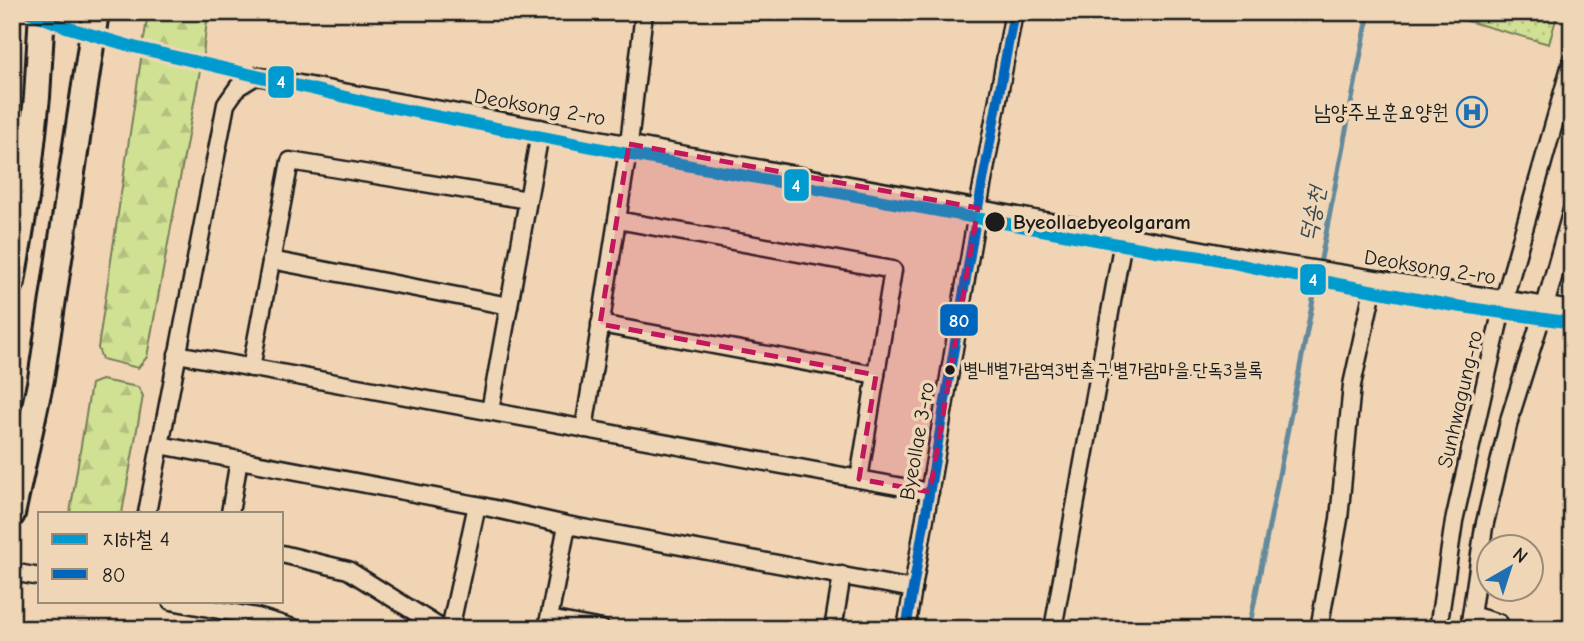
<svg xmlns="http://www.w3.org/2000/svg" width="1584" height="641" font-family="'Comic Neue','Poor Story',sans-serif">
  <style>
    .forest { fill: url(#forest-firs); stroke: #767e58; stroke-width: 2 }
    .park { fill: url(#park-dots); stroke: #767e58; stroke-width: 2 }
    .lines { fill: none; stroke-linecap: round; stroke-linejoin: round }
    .stream { stroke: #628a9c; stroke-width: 5 }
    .minor-casing { stroke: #1c1c1c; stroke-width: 21 }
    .highway-casing { stroke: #1c1c1c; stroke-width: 30 }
    .minor { stroke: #efd6b7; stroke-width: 16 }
    .highway { stroke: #efd6b7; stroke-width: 24 }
    .bus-1-casing { stroke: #efd6b7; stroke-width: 16 }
    .bus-1 { stroke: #0065bd; stroke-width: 10 }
    .metro-1-casing { stroke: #efd6b7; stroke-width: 18 }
    .metro-1 { stroke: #009bce; stroke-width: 12 }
    .marked { fill: #c2185b; fill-opacity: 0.2; stroke: #c2185b; stroke-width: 5; stroke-dasharray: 14 9; stroke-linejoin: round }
    .stop-dot { fill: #1c1c1c; stroke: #efd6b7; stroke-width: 2.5 }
    .labels { text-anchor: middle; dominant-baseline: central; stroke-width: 7; stroke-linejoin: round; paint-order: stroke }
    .bus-label { font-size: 19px; fill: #1c1c1c; stroke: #efd6b7; text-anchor: start }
    .street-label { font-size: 21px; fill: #1c1c1c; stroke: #efd6b7 }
    .poi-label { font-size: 21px; fill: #1c1c1c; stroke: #efd6b7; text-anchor: end }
    .stop-label { font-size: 21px; font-weight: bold; fill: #1c1c1c; stroke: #efd6b7; text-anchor: start }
    .water-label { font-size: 23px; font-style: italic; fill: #394a52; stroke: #efd6b7 }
    .line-badge { stroke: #efd6b7; stroke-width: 2.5 }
    .badge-label { font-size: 19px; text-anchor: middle; font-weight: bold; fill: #fff }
  </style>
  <defs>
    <pattern id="forest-firs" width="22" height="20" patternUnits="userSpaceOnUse" patternTransform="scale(1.75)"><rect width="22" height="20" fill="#d1e194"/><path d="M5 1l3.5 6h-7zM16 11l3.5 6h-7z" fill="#b3c07f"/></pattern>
    <pattern id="park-dots" width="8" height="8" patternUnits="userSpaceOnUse" patternTransform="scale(1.75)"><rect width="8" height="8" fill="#d1e194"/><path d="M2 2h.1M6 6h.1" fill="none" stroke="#b3c07f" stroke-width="1.8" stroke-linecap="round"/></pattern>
  </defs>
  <rect width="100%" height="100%" fill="#f1d4b4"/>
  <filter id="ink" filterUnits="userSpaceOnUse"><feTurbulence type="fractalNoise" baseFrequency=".0143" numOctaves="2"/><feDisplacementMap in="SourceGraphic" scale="14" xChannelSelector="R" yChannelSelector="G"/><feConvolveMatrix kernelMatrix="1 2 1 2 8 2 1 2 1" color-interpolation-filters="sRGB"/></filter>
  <g filter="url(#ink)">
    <g class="forest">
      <polygon points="148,12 208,12 203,54 147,357 138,368 102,359 98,348"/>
      <polygon points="101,380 138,387 143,396 122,513 70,513 91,384"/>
    </g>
    <polygon class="park" points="1435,12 1558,12 1549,44"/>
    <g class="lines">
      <polyline class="stream" points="1249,629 1369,12"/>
      <g class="minor-casing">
        <g id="minor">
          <polyline points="617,220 893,270 859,479"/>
          <polyline points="271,260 509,306"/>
          <polyline points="600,324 876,375"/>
          <polyline points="177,354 930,492"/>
          <polyline points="251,368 290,161 528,200"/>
          <polyline points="490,411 541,128"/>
          <polyline points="584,429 629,144 644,12"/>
          <polyline points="160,445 477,505 567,525 913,589"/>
          <polyline points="147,513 226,104 238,87 256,76 1268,262 1572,310"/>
          <polyline points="230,513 239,460"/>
          <polyline points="282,554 348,570 442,629"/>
          <polyline points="12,572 40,577"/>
          <polyline points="171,601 257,617 297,629"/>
          <polyline points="1471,615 1499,623 1502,629"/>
          <polyline points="549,619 602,629"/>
          <polyline points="450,629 477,505"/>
          <polyline points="547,629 567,525"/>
          <polyline points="833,629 842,575"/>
          <polyline points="906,629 978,208 1014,12"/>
          <polyline points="1053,629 1124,235"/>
          <polyline points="1319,629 1339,519 1352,385 1375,280"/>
          <polyline points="1438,629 1454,521 1504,300 1572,60"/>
          <polyline points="1469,629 1484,527 1510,417 1545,306 1572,210"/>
        </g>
      </g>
      <g class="highway-casing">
        <g id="highway">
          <polyline points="12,282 26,198 37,97 42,12"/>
          <polyline points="12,514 41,379 96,12"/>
        </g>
      </g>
      <use href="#minor" class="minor"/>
      <use href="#highway" class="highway"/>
      <g class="bus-1-casing">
        <polyline id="bus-1" points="906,629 978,208 1014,12"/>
      </g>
      <use href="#bus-1" class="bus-1"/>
      <g class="metro-1-casing">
        <polyline id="metro-1" points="28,12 66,27 134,47 375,104 653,159 1156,251 1210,258 1274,272 1449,305 1572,323"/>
      </g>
      <use href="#metro-1" class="metro-1"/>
    </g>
  </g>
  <path class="marked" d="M629,144L978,208L930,492L859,479L876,375L600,324Z"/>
  <defs>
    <g id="hospital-ring" transform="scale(1.575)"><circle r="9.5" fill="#efd6b7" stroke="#1f6fb2" stroke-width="1.5"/><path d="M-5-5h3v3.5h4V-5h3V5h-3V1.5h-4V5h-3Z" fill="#1f6fb2"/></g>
  </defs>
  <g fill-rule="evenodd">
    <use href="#hospital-ring" x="1472" y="112"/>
  </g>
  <g class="stop-dot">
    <circle cx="995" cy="222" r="11"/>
    <circle cx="950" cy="370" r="6"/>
  </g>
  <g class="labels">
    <g class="bus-label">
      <text x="963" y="370">별내별가람역3번출구.별가람마을.단독3블록</text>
    </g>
    <g class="street-label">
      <text transform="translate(540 107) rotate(10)">Deoksong 2-ro</text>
      <text transform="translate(1430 267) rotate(9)">Deoksong 2-ro</text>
      <text transform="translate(1460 399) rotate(-77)">Sunhwagung-ro</text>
      <text transform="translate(917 441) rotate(-80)">Byeollae 3-ro</text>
    </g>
    <g class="poi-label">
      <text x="1449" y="112">남양주보훈요양원</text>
    </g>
    <g class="stop-label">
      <text x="1013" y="222">Byeollaebyeolgaram</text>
    </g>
    <g class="water-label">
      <text transform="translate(1312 214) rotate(-79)">덕송천</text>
    </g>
  </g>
  <g class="line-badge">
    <rect x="267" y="65" width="28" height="34" rx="7" fill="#009bce"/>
    <rect x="783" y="168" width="27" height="34" rx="7" fill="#009bce"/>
    <rect x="1299" y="263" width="28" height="33" rx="7" fill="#009bce"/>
    <rect x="939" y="303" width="40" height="34" rx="7" fill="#0065bd"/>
  </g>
  <g class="badge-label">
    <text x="281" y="88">4</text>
    <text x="796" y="192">4</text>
    <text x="1313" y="286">4</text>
    <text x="959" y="327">80</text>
  </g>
  <rect width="1584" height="641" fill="none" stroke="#efd6b7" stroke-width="42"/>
  <rect x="21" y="21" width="1542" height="599" fill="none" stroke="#1c1c1c" stroke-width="2.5" filter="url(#ink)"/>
  <rect x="38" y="512" width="245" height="91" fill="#efd6b7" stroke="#9b8c79" stroke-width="2"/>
  <rect x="52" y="534" width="35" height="10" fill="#009bce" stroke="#9b8c79" stroke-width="2"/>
  <text x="102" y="546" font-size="21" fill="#1c1c1c">지하철 4</text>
  <rect x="52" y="569" width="35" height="10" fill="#0065bd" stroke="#9b8c79" stroke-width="2"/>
  <text x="102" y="582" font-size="21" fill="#1c1c1c">80</text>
  <g transform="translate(1510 568) rotate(39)"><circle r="33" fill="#efd6b7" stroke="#9b8c79" stroke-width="2"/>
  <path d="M0-5L12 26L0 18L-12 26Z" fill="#1f6fb2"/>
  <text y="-10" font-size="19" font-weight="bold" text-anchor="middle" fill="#1c1c1c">N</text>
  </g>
</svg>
